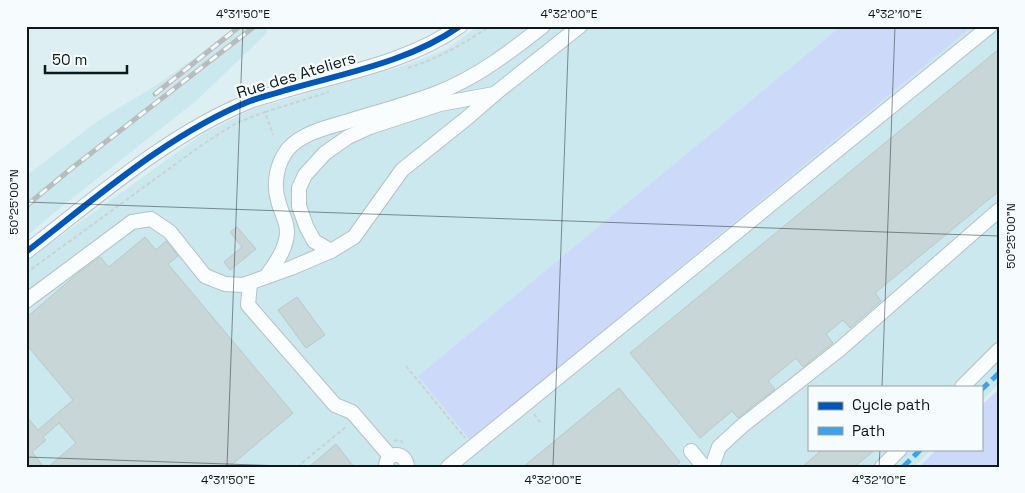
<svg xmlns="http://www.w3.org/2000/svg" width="1025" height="493" font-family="'Space Grotesk',sans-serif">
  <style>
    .built { fill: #cbe8ee }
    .water { fill: #ccd9f9 }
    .building { fill: #c9d6d7; stroke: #bac7c8 }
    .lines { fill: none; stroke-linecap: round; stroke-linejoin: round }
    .minor-casing { stroke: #b5c2c5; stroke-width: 16 }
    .path { stroke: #ccd1d3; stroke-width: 2; stroke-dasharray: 4 2.5; stroke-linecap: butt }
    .minor { stroke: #fafdfd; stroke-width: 14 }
    .rail-casing { stroke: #b8bcbd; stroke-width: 5 }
    .rail { stroke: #f6fcfd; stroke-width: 3; stroke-dasharray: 9; stroke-linecap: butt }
    .quiet { stroke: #3ca2ea; stroke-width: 5; stroke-dasharray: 10 5; stroke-linecap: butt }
    .cycleway-casing { stroke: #f6fcfd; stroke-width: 9 }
    .cycleway { stroke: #0057b8; stroke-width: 6 }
    .ticks { fill: none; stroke: #0d181a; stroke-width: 1; stroke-opacity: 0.45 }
    .labels { text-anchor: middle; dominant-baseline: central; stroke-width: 4.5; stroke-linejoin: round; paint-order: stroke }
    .street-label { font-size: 16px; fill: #0d181a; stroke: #f6fcfd }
    .neatline { fill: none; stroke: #0d181a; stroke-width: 2 }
    .ticks-label { font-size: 12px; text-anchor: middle; fill: #0d181a }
  </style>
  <rect width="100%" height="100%" fill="#deeff3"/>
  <g class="built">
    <polygon points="236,26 264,26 268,32 196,101 51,215 26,237 26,176 99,120 158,84 196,57"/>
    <polygon points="478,26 841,26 418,376 470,440 973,26 999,26 999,384 981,401 981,387 809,387 809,449 932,449 914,467 26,467 26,261 204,133 253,109 403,66 447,49"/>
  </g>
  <g class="water">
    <polygon points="841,26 973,26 470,440 418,376"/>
    <polygon points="999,389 999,467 919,467 937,449 981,449 981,406"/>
  </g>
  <g class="building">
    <polygon points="999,49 999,191 875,293 881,301 850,328 843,320 826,334 833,343 803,367 796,358 768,381 775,389 771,392 738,418 732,411 700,438 630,353"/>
    <polygon points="237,227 256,249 230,270 224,262 242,247 230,232"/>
    <polygon points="145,237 156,250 166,241 178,256 168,264 293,413 229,467 48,467 76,443 59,423 43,437 46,440 32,452 44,467 26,467 26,416 38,430 73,400 26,344 26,318 78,273 100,257 109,267"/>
    <polygon points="297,297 325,335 306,348 278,310"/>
    <polygon points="619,388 680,462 674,467 523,467"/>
    <polygon points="336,444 354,467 309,467"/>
    <polygon points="823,449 876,449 854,467 802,467"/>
  </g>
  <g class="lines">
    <g class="minor-casing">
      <g id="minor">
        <polyline points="331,251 314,241 306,226 299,206 299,188 305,175 325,153 348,137 370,127 440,104 494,94"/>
        <path d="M26,252C96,198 168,134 250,101C261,97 274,94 286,90C345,73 409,62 460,26"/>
        <path d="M266,277C274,265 283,254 286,240C290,225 281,214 278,200C273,183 277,163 288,149C303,132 329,127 349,121C378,112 408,104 437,93C476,78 510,52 543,26"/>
        <polyline points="250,283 248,305 335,405 352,412 390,456"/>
        <polyline points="26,301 132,222 151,219 170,232 205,276 225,284 243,285 291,268 331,251 354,237 402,170 467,118 497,92 580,26"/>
        <polyline points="962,387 999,350"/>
        <polyline points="691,451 704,467"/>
        <path d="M386,467C386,451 406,451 407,467"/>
        <polyline points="448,467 990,26"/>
        <polyline points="712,467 719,447 742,426 840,349 999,210"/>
        <polyline points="882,467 900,449"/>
      </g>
    </g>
    <g class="path">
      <path d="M408,68C437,59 464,44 490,26"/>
      <polyline points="265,112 329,92"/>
      <polyline points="26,273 199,147 236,123 265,112 273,135"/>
      <polyline points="406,366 465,438"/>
      <polyline points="534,414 541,423"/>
      <polyline points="394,441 400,440 403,443"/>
      <polyline points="297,467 347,426"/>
    </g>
    <use href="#minor" class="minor"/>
    <g class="rail-casing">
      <g id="rail">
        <polyline points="155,94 240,26"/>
        <polyline points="26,206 72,168 255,26"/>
      </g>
    </g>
    <use href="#rail" class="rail"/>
    <g class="quiet">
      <polyline points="981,390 999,373"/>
      <polyline points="903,467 921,449"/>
    </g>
    <g class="cycleway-casing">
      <path id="cycleway" d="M26,252C96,198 168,134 250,101C261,97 274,94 286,90C345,73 409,62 460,26"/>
    </g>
    <use href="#cycleway" class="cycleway"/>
  </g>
  <path class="ticks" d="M26,202L999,236M882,387L895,26M26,457L312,467M227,467L243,26M553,467L569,26M879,467L880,449"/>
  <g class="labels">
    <g class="street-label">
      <text transform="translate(296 75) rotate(-17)">Rue des Ateliers</text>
    </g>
  </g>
  <rect width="1025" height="493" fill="none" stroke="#f6fcfd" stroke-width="55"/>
  <rect x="808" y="386" width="175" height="65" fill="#f6fcfd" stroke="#99a1a2"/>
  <rect x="818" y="402" width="25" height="8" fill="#0057b8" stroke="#99a1a2"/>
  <text x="852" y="410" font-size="15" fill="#0d181a">Cycle path</text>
  <rect x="818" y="427" width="25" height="8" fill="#3ca2ea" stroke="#99a1a2"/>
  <text x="852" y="436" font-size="15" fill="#0d181a">Path</text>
  <path d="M45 65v8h82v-8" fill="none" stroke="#0d181a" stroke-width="2.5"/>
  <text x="52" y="65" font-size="15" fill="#0d181a" stroke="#f6fcfd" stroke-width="4" paint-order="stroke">50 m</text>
  <rect x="28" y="28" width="970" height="438" class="neatline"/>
  <g class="ticks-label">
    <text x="243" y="18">4°31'50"E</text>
    <text x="569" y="18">4°32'00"E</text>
    <text x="895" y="18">4°32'10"E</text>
    <text transform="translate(14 202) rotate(-90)" y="4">50°25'00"N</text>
    <text transform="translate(1011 236) rotate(-90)" y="4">50°25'00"N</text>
    <text x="228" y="484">4°31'50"E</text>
    <text x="553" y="484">4°32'00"E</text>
    <text x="879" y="484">4°32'10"E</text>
  </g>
</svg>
